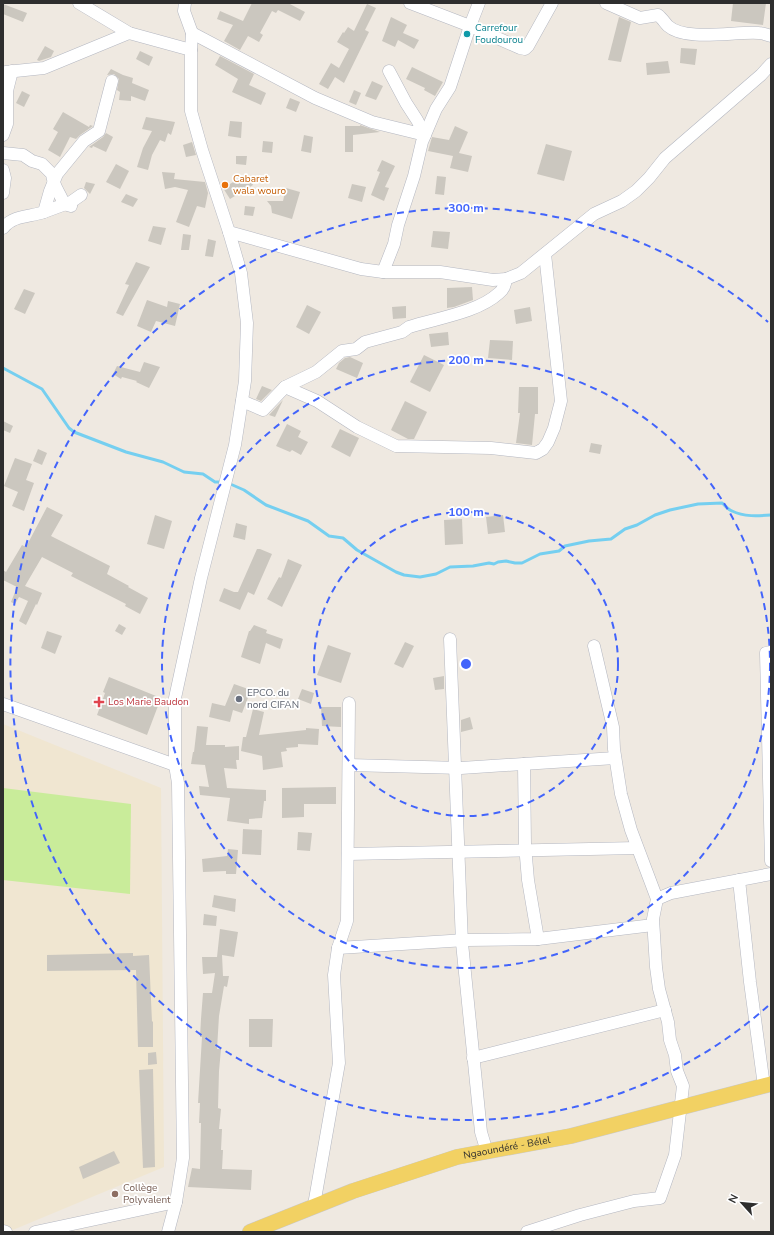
<svg xmlns="http://www.w3.org/2000/svg" width="774" height="1235" font-family="'Nunito Sans',sans-serif">
  <style>
    .education { fill: #f0e6d1 }
    .pitch { fill: #c9ec9a }
    .lines { fill: none; stroke-linecap: round; stroke-linejoin: round }
    .stream { stroke: #75cff0; stroke-width: 3 }
    .building { fill: #cbc7bf }
    .minor-casing { stroke: #b4b7c1; stroke-width: 13 }
    .major-casing { stroke: #c9c9c9; stroke-width: 16 }
    .minor { stroke: #fff; stroke-width: 12 }
    .major { stroke: #f2d163; stroke-width: 15 }
    .ring { fill: none; stroke: #4264fb; stroke-width: 2; stroke-dasharray: 7 5 }
    .culture-dot { fill: #0f9aa8; stroke: #fff; stroke-width: 1.5 }
    .food-dot { fill: #e8710a; stroke: #fff; stroke-width: 1.5 }
    .worship-dot { fill: #6b7280; stroke: #fff; stroke-width: 1.5 }
    .health-dot { fill: #e0444e; stroke: #fff; stroke-width: 1.5 }
    .education-dot { fill: #8d6e63; stroke: #fff; stroke-width: 1.5 }
    .labels { text-anchor: middle; dominant-baseline: central; stroke-width: 3.5; stroke-linejoin: round; paint-order: stroke }
    .culture-label { font-size: 10px; fill: #0d838f; stroke: #fff; text-anchor: start }
    .food-label { font-size: 10px; fill: #c56008; stroke: #fff; text-anchor: start }
    .worship-label { font-size: 10px; fill: #5b616d; stroke: #fff; text-anchor: start }
    .health-label { font-size: 10px; fill: #be3a42; stroke: #fff; text-anchor: start }
    .street-label { font-size: 10px; fill: #2e2e2e; stroke: #fff }
    .education-label { font-size: 10px; fill: #785e54; stroke: #fff; text-anchor: start }
    .centre { fill: #4264fb; stroke: #fff; stroke-width: 2 }
    .ring-label { font-size: 12px; text-anchor: middle; font-weight: bold; fill: #4264fb; stroke: #fff; stroke-width: 3.5; stroke-linejoin: round; paint-order: stroke }
  </style>
  <rect width="100%" height="100%" fill="#efe9e1"/>
  <polygon class="education" points="3,724 161,788 164,1167 8,1232 3,1232"/>
  <polygon class="pitch" points="3,788 131,804 130,894 3,880"/>
  <g class="lines">
    <g class="stream">
      <polyline points="3,368 42,389 69,428 74,432 126,452 163,462 184,472 203,474 215,482 222,482"/>
      <path d="M228,483L244,490L266,505L308,521L329,536L343,538L357,550L396,572L404,575L420,577L436,574L450,567L473,566L489,563L494,564L498,562L506,561L515,563H522L540,554L559,551L565,546L589,541L611,539L625,529L637,525L655,515L670,510L698,504L722,503C725,505 728,510 732,511C744,517 758,516 771,515"/>
    </g>
  </g>
  <g class="building">
    <polygon points="252,3 288,3 305,12 300,21 278,10 276,13 272,11 260,33 263,35 259,42 248,36 240,50 224,41 233,25 217,19 220,11 243,21"/>
    <polygon points="733,3 766,3 763,25 731,21"/>
    <polygon points="3,4 27,13 23,22 3,14"/>
    <polygon points="367,4 376,8 365,30 369,32 344,83 335,77 328,89 319,84 331,63 339,68 349,49 337,42 343,32 344,33 348,27 354,31"/>
    <polygon points="391,17 407,25 403,33 419,40 414,49 398,40 395,47 382,41"/>
    <polygon points="619,17 631,22 621,62 608,60"/>
    <polygon points="45,46 54,51 51,57 39,61 37,60"/>
    <polygon points="681,48 697,49 695,65 680,63"/>
    <polygon points="140,51 153,57 149,66 136,59"/>
    <polygon points="220,56 254,74 249,85 266,93 261,105 232,92 238,79 215,65"/>
    <polygon points="668,61 670,73 647,75 646,63"/>
    <polygon points="412,67 443,82 435,96 424,90 425,88 406,79"/>
    <polygon points="111,69 123,75 133,78 132,83 149,90 145,101 131,96 131,101 119,100 120,92 117,90 119,79 114,74 107,75"/>
    <polygon points="372,81 383,86 376,100 365,96"/>
    <polygon points="354,90 361,93 356,105 349,102"/>
    <polygon points="22,91 30,95 24,107 16,103"/>
    <polygon points="290,98 300,102 296,112 286,108"/>
    <polygon points="63,112 89,127 90,125 93,126 80,135 76,139 70,137 60,157 48,150 58,132 53,129"/>
    <polygon points="146,117 175,122 171,135 168,133 165,142 160,140 152,155 148,170 137,167 143,148 152,131 142,129"/>
    <polygon points="230,121 242,122 241,138 228,136"/>
    <polygon points="360,125 380,132 353,135 353,152 345,152 345,126 360,126"/>
    <polygon points="455,126 468,132 459,153 472,156 468,172 450,168 453,156 428,151 432,137 449,140"/>
    <polygon points="106,133 113,137 106,152 93,146 92,148 89,147 103,137"/>
    <polygon points="304,135 313,137 311,153 301,151"/>
    <polygon points="263,141 273,142 272,153 262,152"/>
    <polygon points="192,142 196,155 186,157 183,145"/>
    <polygon points="546,144 572,151 564,181 537,174"/>
    <polygon points="236,156 247,156 246,165 236,164"/>
    <polygon points="382,160 395,166 385,187 389,188 384,201 371,195 380,172 377,171"/>
    <polygon points="116,164 129,171 120,189 106,182"/>
    <polygon points="162,172 175,173 174,179 205,182 208,193 205,208 197,206 189,227 176,222 188,190 175,187 165,189"/>
    <polygon points="247,174 253,185 230,199 223,188"/>
    <polygon points="437,176 446,177 444,195 435,194"/>
    <polygon points="86,182 95,184 90,194 84,188"/>
    <polygon points="352,184 366,187 362,202 348,198"/>
    <polygon points="286,188 300,192 292,219 272,213 271,206 267,201 283,201"/>
    <polygon points="126,194 138,199 133,207 121,202"/>
    <polygon points="245,206 255,207 253,216 244,215"/>
    <polygon points="153,226 166,228 161,245 148,241"/>
    <polygon points="433,231 450,232 448,249 431,247"/>
    <polygon points="183,234 191,235 189,250 181,250"/>
    <polygon points="208,239 216,241 213,257 205,256"/>
    <polygon points="136,262 150,267 123,316 116,313 129,285 125,284"/>
    <polygon points="472,287 473,300 454,307 447,308 447,288"/>
    <polygon points="24,289 35,293 25,314 14,309"/>
    <polygon points="147,300 167,307 168,301 180,304 175,326 156,321 151,332 137,326"/>
    <polygon points="307,305 321,312 309,334 296,327"/>
    <polygon points="406,306 406,318 393,319 392,307"/>
    <polygon points="530,307 532,321 516,324 514,310"/>
    <polygon points="448,332 449,345 431,347 429,334"/>
    <polygon points="490,340 513,341 512,360 488,358"/>
    <polygon points="424,355 444,365 430,392 410,382"/>
    <polygon points="350,357 363,363 357,378 336,369 339,363 345,358"/>
    <polygon points="144,362 160,367 149,388 136,382 137,381 122,377 121,379 113,374 117,366 140,372"/>
    <polygon points="262,386 272,390 261,401 256,399"/>
    <polygon points="519,387 538,387 538,414 535,414 532,445 516,443 520,413 518,413"/>
    <polygon points="283,400 275,417 269,415"/>
    <polygon points="405,401 427,412 414,439 408,439 391,430"/>
    <polygon points="3,421 13,426 10,433 3,430"/>
    <polygon points="287,424 301,431 298,437 308,442 301,455 292,450 290,452 276,446"/>
    <polygon points="340,429 359,438 350,457 331,447"/>
    <polygon points="591,443 602,445 600,454 589,452"/>
    <polygon points="38,449 47,453 42,465 33,461"/>
    <polygon points="15,458 32,464 26,480 34,483 24,511 12,506 18,492 4,486"/>
    <polygon points="47,507 63,515 51,536 110,566 107,574 129,586 128,587 148,598 140,614 125,606 126,604 71,576 73,573 42,557 25,586 42,593 37,605 36,604 26,625 19,621 28,601 19,597 15,604 11,602 17,587 3,580 3,570 6,572 22,545 26,547"/>
    <polygon points="155,515 172,521 164,549 147,544"/>
    <polygon points="503,515 505,532 488,534 486,517"/>
    <polygon points="462,519 463,544 445,545 444,520"/>
    <polygon points="236,523 247,526 245,540 233,537"/>
    <polygon points="257,549 260,549 272,554 254,595 248,592 240,610 219,601 224,588 234,592 238,592"/>
    <polygon points="288,559 302,565 282,607 267,599 279,577 281,578"/>
    <polygon points="119,624 126,628 122,635 115,631"/>
    <polygon points="254,625 267,630 266,633 283,639 280,649 266,643 260,664 241,657 249,631 250,631"/>
    <polygon points="47,631 62,636 55,654 41,648"/>
    <polygon points="405,642 414,646 403,668 394,664"/>
    <polygon points="328,645 351,653 341,683 317,675"/>
    <polygon points="444,676 444,689 435,690 433,678"/>
    <polygon points="109,677 161,698 147,735 97,715 105,693 103,692"/>
    <polygon points="234,684 251,690 242,713 233,710 230,722 209,717 212,703 225,706"/>
    <polygon points="302,689 314,693 311,704 298,699"/>
    <polygon points="321,707 341,707 341,727 322,726"/>
    <polygon points="253,709 264,712 259,735 306,730 306,728 319,729 318,745 298,744 298,747 286,748 287,751 281,752 283,767 263,770 262,756 241,751 243,737 246,737"/>
    <polygon points="470,717 473,729 461,732 461,720"/>
    <polygon points="197,726 208,727 206,745 225,745 225,747 239,746 239,760 236,760 237,769 224,768 227,788 266,790 266,801 264,801 262,818 249,819 249,824 227,821 230,798 200,795 199,786 209,787 205,765 191,764 193,752 194,752"/>
    <polygon points="336,787 336,804 304,804 304,817 282,818 282,788"/>
    <polygon points="243,829 262,830 261,855 242,854"/>
    <polygon points="298,832 312,833 310,851 297,850"/>
    <polygon points="228,849 238,850 236,874 226,874 226,871 203,872 202,859 227,856"/>
    <polygon points="214,895 236,899 235,912 212,907"/>
    <polygon points="204,914 217,916 216,926 203,925"/>
    <polygon points="220,929 238,932 234,957 222,955 223,976 229,976 227,987 224,986 219,1016 217,1049 221,1049 219,1071 218,1108 221,1109 219,1129 222,1129 221,1150 223,1150 222,1169 252,1170 251,1190 188,1187 192,1168 200,1169 201,1123 199,1123 200,1103 198,1103 202,1037 200,1037 201,1019 203,993 212,993 215,973 203,974 202,957 217,957"/>
    <polygon points="133,953 133,956 149,955 152,1022 153,1021 153,1047 138,1047 136,970 47,971 47,955"/>
    <polygon points="249,1019 273,1019 272,1047 249,1047"/>
    <polygon points="156,1052 157,1064 148,1065 148,1053"/>
    <polygon points="153,1069 155,1167 143,1168 139,1070"/>
    <polygon points="114,1151 120,1163 83,1179 79,1167"/>
  </g>
  <g class="lines">
    <g class="minor-casing">
      <g id="minor">
        <polyline points="79,3 129,33 191,50"/>
        <polyline points="410,3 470,26 520,48 525,49 528,46 552,3"/>
        <path d="M606,3L640,18L658,15C662,18 665,23 668,26C686,42 736,31 759,33C763,33 767,35 771,36"/>
        <polyline points="192,33 315,98 372,122 425,135 417,120 406,103 389,71"/>
        <polyline points="3,74 6,72 44,68 129,33"/>
        <polyline points="3,135 7,124 7,91 12,71"/>
        <path d="M3,153L23,155L32,161L42,164L52,174C53,186 60,193 64,204L71,206"/>
        <polyline points="3,170 5,178 3,193"/>
        <polyline points="44,212 71,202 81,195"/>
        <path d="M3,228C13,215 30,217 44,212L50,191L57,174L84,141L99,131L112,81"/>
        <polyline points="229,232 361,269 383,272 440,272 493,280 506,279 521,273 594,214 622,201 636,191 649,178 665,158 761,75 771,64"/>
        <polyline points="383,272 394,244 398,225 414,176 422,142 436,109 450,87 470,26 479,3"/>
        <path d="M285,387L316,372L342,351L356,349L365,342L402,332L409,327C437,318 477,313 499,293C504,289 505,285 506,279"/>
        <polyline points="242,401 263,410 285,387 317,401 357,427 396,446 491,448 536,453 543,449 548,442 554,428 561,401 545,254"/>
        <polyline points="450,639 462,943 481,1132 487,1152"/>
        <polyline points="771,652 766,653 771,861"/>
        <polyline points="3,704 175,765"/>
        <polyline points="524,764 525,845 528,880 538,939"/>
        <polyline points="349,765 461,768 615,758"/>
        <polyline points="348,854 637,848"/>
        <polyline points="739,880 750,982 764,1086"/>
        <polyline points="657,899 671,893 771,874"/>
        <polyline points="338,948 466,940 538,939 653,925"/>
        <polyline points="473,1058 665,1010"/>
        <polyline points="314,1205 339,1063 334,975 338,948 347,921 349,703"/>
        <polyline points="3,1231 6,1232"/>
        <polyline points="35,1232 176,1202"/>
        <polyline points="168,1232 176,1202 183,1158 178,783 175,765 175,698 201,578 235,445 245,381 247,323 241,273 229,232 202,150 191,111 191,50 192,33 184,11 185,3"/>
        <polyline points="527,1232 580,1215 634,1201 660,1198 675,1155 683,1086 677,1071 675,1055 670,1040 668,1022 659,989 656,967 653,919 657,899 631,830 621,794 614,749 613,727 594,646"/>
      </g>
    </g>
    <g class="major-casing">
      <g id="major">
        <path id="s1" d="M250,1232L353,1191L457,1157L571,1136L771,1084"/>
      </g>
    </g>
    <use href="#minor" class="minor"/>
    <use href="#major" class="major"/>
  </g>
  <g class="ring">
    <circle cx="466" cy="664" r="152"/>
    <circle cx="466" cy="664" r="304"/>
    <path d="M768 1006A456 456 0 1 1 768 322"/>
  </g>
  <circle class="culture-dot" cx="467" cy="34" r="4"/>
  <circle class="food-dot" cx="225" cy="185" r="4"/>
  <circle class="worship-dot" cx="239" cy="699" r="4"/>
  <path class="health-dot" d="M97 696h4v4h4v4h-4v4h-4v-4h-4v-4h4z"/>
  <circle class="education-dot" cx="115" cy="1194" r="4"/>
  <g class="labels">
    <g class="culture-label">
      <text x="475" y="28">Carrefour<tspan x="475" dy="12">Foudourou</tspan></text>
    </g>
    <g class="food-label">
      <text x="233" y="179">Cabaret<tspan x="233" dy="12">wala wouro</tspan></text>
    </g>
    <g class="worship-label">
      <text x="247" y="693">EPCO. du<tspan x="247" dy="12">nord CIFAN</tspan></text>
    </g>
    <g class="health-label">
      <text x="108" y="702">Los Marie Baudon</text>
    </g>
    <g class="street-label">
      <text stroke="none"><textPath href="#s1" startOffset="271">Ngaoundéré - Bélel</textPath></text>
    </g>
    <g class="education-label">
      <text x="123" y="1188">Collège<tspan x="123" dy="12">Polyvalent</tspan></text>
    </g>
  </g>
  <circle cx="466" cy="664" r="6" class="centre"/>
  <g class="ring-label">
    <text x="466" y="212">300 m</text>
    <text x="466" y="364">200 m</text>
    <text x="466" y="516">100 m</text>
  </g>
  <rect width="774" height="1235" fill="none" stroke="#2e2e2e" stroke-width="8"/>
  <g transform="translate(742 1203) rotate(297)" stroke="#ffffff" stroke-width="3" paint-order="stroke">
  <path d="M0-3L7 15L0 10L-7 15Z" fill="#2e2e2e"/>
  <text y="-6" font-size="11" font-weight="bold" text-anchor="middle" fill="#2e2e2e">N</text>
  </g>
</svg>
